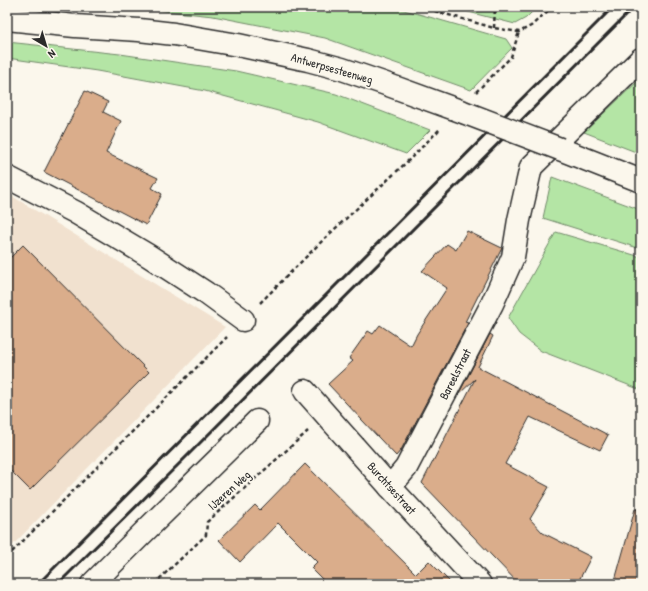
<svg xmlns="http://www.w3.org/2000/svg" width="648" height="591" font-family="'Patrick Hand',sans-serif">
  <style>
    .built { fill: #f1e1cf }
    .green { fill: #b4e5a5; stroke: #708868 }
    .building { fill: #daad8b; stroke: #2b2b2b }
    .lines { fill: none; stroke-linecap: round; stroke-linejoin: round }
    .minor-casing { stroke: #2b2b2b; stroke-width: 25 }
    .path { stroke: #2b2b2b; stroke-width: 2.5; stroke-dasharray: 4 3; stroke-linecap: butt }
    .minor { stroke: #fbf7ec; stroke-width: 22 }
    .rail { stroke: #2b2b2b; stroke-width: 3 }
    .minor-bridge-casing { stroke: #2b2b2b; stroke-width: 25; stroke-linecap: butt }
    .minor-bridge { stroke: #fbf7ec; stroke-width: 22 }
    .labels { text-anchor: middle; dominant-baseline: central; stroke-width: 3.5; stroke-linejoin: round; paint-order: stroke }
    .street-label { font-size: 12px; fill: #2b2b2b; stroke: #fbf7ec }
  </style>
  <rect width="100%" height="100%" fill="#fbf7ec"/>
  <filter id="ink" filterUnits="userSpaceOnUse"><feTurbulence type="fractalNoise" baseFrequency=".025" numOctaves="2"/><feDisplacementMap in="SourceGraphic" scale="8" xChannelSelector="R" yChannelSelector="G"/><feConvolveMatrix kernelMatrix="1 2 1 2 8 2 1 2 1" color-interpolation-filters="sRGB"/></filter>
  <g filter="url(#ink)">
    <polygon class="built" points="7,193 225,327 7,551"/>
    <g class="green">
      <polygon points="128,7 390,7 412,12 506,39 512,48 471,90 325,38 213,16"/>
      <polygon points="449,7 537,7 526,18 515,24"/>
      <polygon points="7,42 120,54 236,71 336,94 430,130 406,154 318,122 205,91 97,71 7,58"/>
      <polygon points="641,78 641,154 584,132"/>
      <polygon points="552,177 641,210 641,249 543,218"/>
      <polygon points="556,232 641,257 641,390 541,351 519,334 508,318"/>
    </g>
    <g class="building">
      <polygon points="85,91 108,102 103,112 121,121 106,153 158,178 152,188 162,194 146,225 44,172"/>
      <polygon points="467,231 502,248 465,322 468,323 401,450 396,456 328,384 353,361 349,358 368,331 373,334 380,325 411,346 417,334 447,288 422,271 447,244 456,250"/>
      <polygon points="23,245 149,372 30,490 7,467 7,261"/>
      <polygon points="490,334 493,336 478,367 608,435 600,450 530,417 505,464 549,487 530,519 543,533 591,557 577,584 519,584 422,483 475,379 458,395"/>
      <polygon points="305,464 416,574 429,561 452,584 327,584 311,568 317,562 278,523 240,562 219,540 255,505 260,510"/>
      <polygon points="635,509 641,510 641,584 614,584"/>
    </g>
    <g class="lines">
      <g class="minor-casing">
        <g id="minor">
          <polyline points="7,19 75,26 139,30 174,34 238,45 308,60 342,69 383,83 463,112"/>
          <polyline points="560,149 641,181"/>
          <polyline points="7,177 75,212 149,256 206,293 243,320"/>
          <polyline points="305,391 390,487 480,584"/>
          <polyline points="390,487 406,468 492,304 513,257 519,220 531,167 641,59"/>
          <polyline points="92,584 142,534 257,421"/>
        </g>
      </g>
      <g class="path">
        <polyline points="421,7 494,28 519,32 531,26 552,7"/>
        <polyline points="494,28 495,7"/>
        <polyline points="476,92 511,57 519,32"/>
        <polyline points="260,303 323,240 409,160 440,129"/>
        <polyline points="7,557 227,337"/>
        <polyline points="154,584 206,535 207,522 308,431"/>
      </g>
      <use href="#minor" class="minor"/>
      <g class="rail">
        <polyline points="38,584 613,7"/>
        <polyline points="58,584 184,459 634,7"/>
      </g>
      <g class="minor-bridge-casing">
        <polyline id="minor-bridge" points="463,112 560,149"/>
      </g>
      <use href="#minor-bridge" class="minor-bridge"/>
    </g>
  </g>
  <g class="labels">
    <g class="street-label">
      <text transform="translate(332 68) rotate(16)">Antwerpsesteenweg</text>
      <text transform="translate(455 374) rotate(-63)">Bareelstraat</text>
      <text transform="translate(392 488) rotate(48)">Burchtsestraat</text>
      <text transform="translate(229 490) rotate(-42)">IJzeren Weg</text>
    </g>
  </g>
  <rect width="648" height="591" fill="none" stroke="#fbf7ec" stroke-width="24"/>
  <rect x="12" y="12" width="624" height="567" fill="none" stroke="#2b2b2b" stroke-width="1.5" filter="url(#ink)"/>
  <g transform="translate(46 46) rotate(142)" stroke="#fbf7ec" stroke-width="3" paint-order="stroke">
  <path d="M0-3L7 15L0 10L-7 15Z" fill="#2b2b2b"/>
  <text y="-6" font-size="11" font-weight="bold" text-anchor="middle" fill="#2b2b2b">N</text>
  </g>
</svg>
